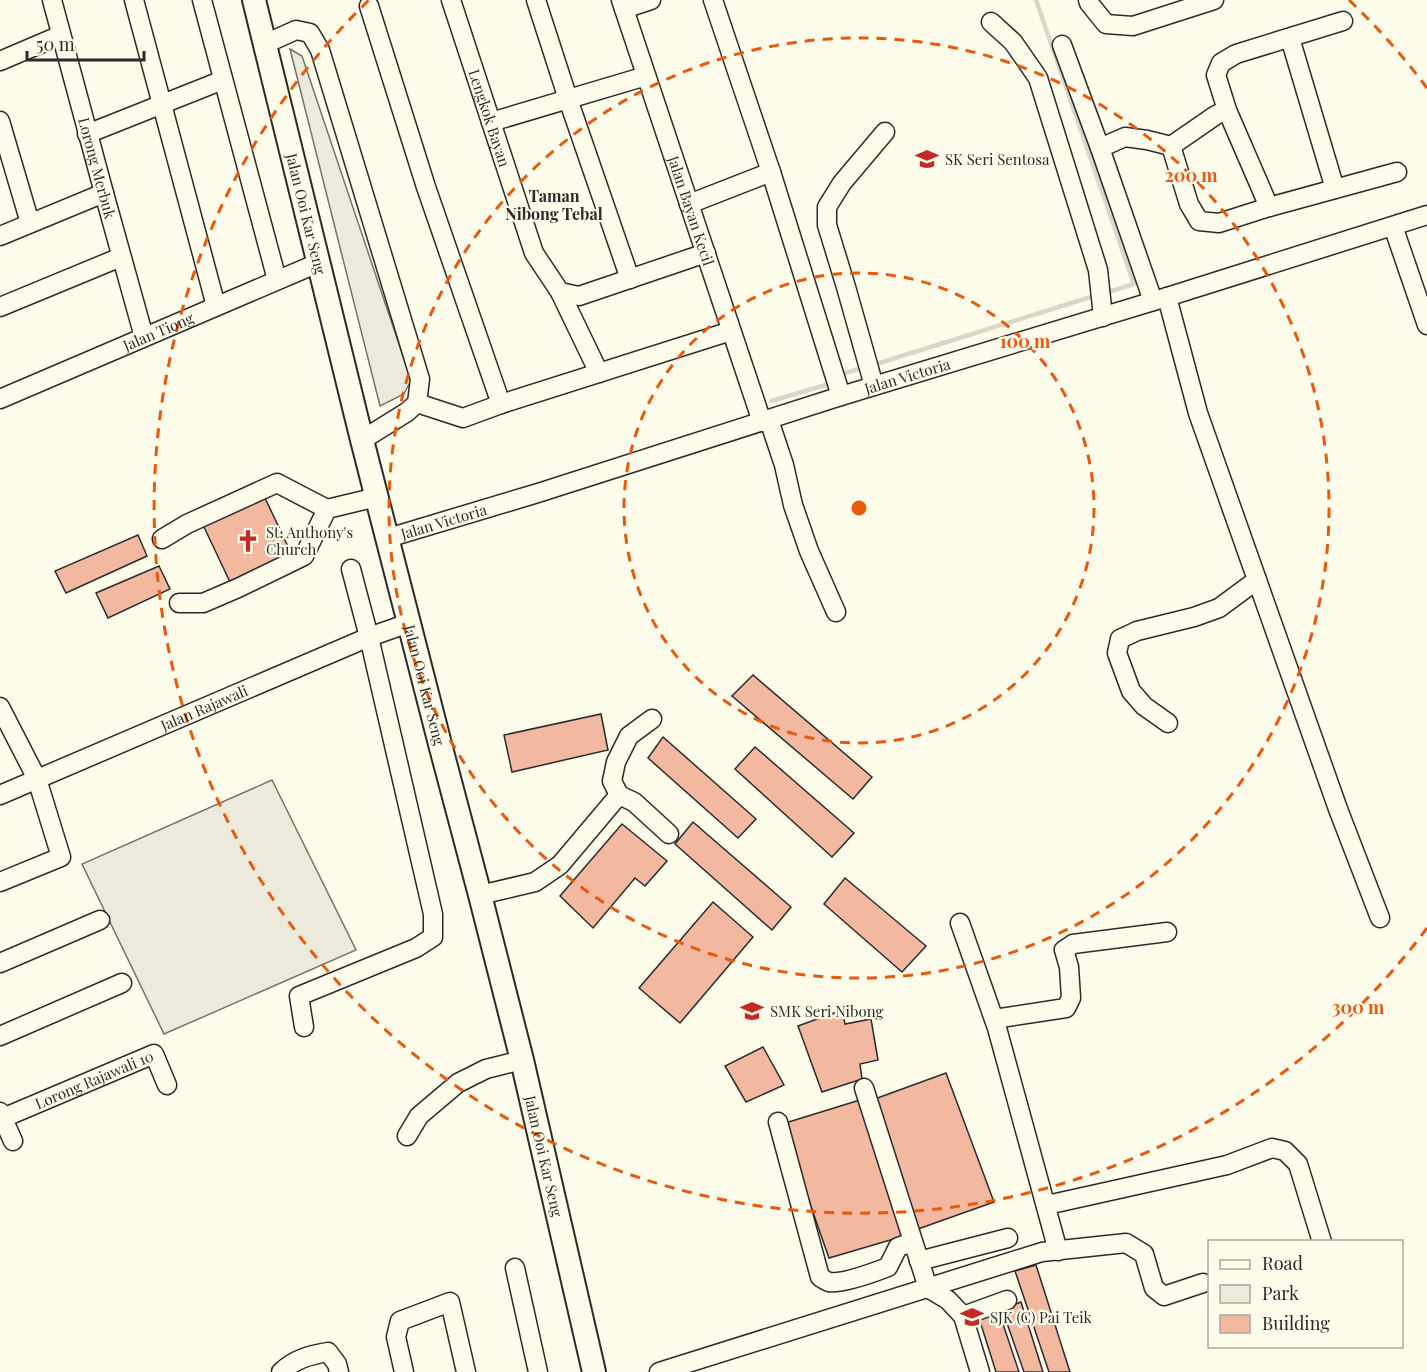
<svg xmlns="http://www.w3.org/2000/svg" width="1427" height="1372" font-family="'Playfair Display',serif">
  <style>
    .green { fill: #ecebdb; stroke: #74746e; stroke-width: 1.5 }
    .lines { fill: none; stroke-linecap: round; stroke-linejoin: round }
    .stream { stroke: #d8d7c9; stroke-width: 4.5 }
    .building { fill: #f2b8a0; stroke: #2b2b2b; stroke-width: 1.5 }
    .minor-casing { stroke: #2b2b2b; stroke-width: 21 }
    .major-casing { stroke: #2b2b2b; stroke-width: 26 }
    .minor { stroke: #fdfbea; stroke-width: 18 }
    .major { stroke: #fdfbea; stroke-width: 22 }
    .ring { fill: none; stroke: #e8590c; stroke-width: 3; stroke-dasharray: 10 8 }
    .labels { text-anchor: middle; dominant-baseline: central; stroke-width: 4.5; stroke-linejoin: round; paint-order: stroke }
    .street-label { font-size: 15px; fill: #2b2b2b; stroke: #fdfbea }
    .poi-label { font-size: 15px; fill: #2b2b2b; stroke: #fdfbea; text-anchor: start }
    .neighbourhood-label { font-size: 16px; font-weight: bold; fill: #2b2b2b; stroke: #fdfbea }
    .centre { fill: #e8590c; stroke: #fdfbea; stroke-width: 3 }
    .ring-label { font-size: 18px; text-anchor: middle; font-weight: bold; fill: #e8590c; stroke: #fdfbea; stroke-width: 4.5; stroke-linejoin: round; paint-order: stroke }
  </style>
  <rect width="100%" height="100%" fill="#fdfbea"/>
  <g class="green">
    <polygon points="290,49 302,56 411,380 404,394 380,406"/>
    <polygon points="272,780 356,950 164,1034 82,864"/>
  </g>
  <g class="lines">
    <g class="stream">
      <polyline points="1036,0 1134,284 1105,293"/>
      <polyline points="873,365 1097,295"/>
      <polyline points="842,374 865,367"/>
      <polyline points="771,401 829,384"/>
    </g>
  </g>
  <g class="building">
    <polygon points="265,498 293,557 231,584 203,525"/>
    <polygon points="138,535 147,556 66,593 55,571"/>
    <polygon points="159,566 170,589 108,618 96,593"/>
    <polygon points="753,675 872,777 853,799 732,696"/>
    <polygon points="601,714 608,750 512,772 504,735"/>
    <polygon points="663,737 756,819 738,838 648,758"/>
    <polygon points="755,747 854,833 832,857 735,769"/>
    <polygon points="693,822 791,907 772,930 675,844"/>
    <polygon points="622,824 667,861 645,886 635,878 593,928 560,896"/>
    <polygon points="845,878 926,946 902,972 824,904"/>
    <polygon points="713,902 753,937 680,1023 639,988"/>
    <polygon points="842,1010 845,1024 871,1019 878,1060 860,1064 862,1079 822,1092 798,1026"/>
    <polygon points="763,1047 784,1085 746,1102 725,1066"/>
    <polygon points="946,1073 994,1202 918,1229 872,1100"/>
    <polygon points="860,1100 904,1236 829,1258 782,1124"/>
    <polygon points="1036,1265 1070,1372 1049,1372 1015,1271"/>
    <polygon points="1021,1302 1043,1372 1024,1372 1002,1309"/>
    <polygon points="999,1312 1019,1372 996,1372 979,1318"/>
  </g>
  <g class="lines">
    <g class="minor-casing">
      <g id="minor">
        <path id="s1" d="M52,0L104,193L144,337"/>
        <polyline points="134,0 216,306"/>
        <polyline points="202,0 277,280"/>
        <path id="s2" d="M451,0L534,253L560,292L579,296L706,253"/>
        <polyline points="536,0 568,99 630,279"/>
        <path id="s3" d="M621,0L762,422"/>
        <polyline points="713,0 771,172 841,396"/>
        <polyline points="1088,0 1089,3 1106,24 1133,26 1214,0"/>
        <polyline points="369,6 426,187 501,404"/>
        <polyline points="624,9 651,0"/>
        <polyline points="991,22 1013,42 1038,78 1098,270 1103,317"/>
        <polyline points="1290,38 1335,189"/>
        <polyline points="265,44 296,30 310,33 320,50 420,379 417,403 407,412 362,440"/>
        <polyline points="1062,45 1100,148 1153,301"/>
        <polyline points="0,61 61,35"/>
        <polyline points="0,121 30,223"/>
        <polyline points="491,122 646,76"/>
        <polyline points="87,134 223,80"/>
        <polyline points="1171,146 1189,204 1199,221 1219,223 1269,207 1397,172"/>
        <polyline points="1100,148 1125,137 1147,140 1171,146 1216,115 1227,110"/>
        <polyline points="689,204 771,172"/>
        <polyline points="1269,207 1227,110 1216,75 1221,63 1236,54 1343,21"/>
        <polyline points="1393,226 1427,325"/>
        <polyline points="0,236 104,193"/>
        <polyline points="560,292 599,373"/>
        <polyline points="1167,297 1198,413 1338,809 1380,918"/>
        <polyline points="0,307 121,257"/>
        <polyline points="874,386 846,287 827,225 827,207 842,183 885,132"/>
        <path id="s4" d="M0,399L318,263"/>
        <polyline points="417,403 463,418 501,404 731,331"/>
        <polyline points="769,420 784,465 793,505 809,551 836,612"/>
        <path id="s5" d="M388,538L538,493L841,396L1167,297L1427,215"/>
        <polyline points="162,539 187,524 277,483 327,509"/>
        <polyline points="179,603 203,603 238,588 304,556 327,509 377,497"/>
        <polyline points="0,707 37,779 61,857 0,882"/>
        <polyline points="1168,723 1144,706 1131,691 1117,653 1120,639 1137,631 1194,617 1219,608 1257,580"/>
        <path id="s6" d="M0,795L369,637L409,623"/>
        <polyline points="619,795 612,781 616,762 629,736 652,719"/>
        <polyline points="480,895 535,882 560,865 619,795 634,802 669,834"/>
        <polyline points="960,923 997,1028 1058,1251"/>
        <polyline points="0,963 100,920"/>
        <polyline points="994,1019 1066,1008 1071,998 1069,967 1064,950 1073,944 1167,932"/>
        <polyline points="304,1027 299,996 416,948 433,937 433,914 369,637 351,569"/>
        <polyline points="0,1036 122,983"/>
        <polyline points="864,1088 928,1288 948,1300 963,1316 980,1372"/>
        <polyline points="0,1112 13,1141"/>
        <path id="s7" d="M3,1118L154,1054L167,1085"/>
        <path d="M778,1122L820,1277C823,1279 826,1281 829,1282C843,1284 875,1272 888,1267L898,1247L913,1242"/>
        <polyline points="407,1136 419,1116 458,1083 486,1069 522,1060"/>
        <polyline points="1047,1205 1227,1165 1272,1148 1285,1151 1298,1164 1322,1242"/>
        <polyline points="919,1261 1008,1238"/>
        <polyline points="515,1268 538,1372"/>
        <polyline points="963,1316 1007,1300"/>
        <path d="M281,1372C295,1359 310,1355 328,1352L337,1364L339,1372"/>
        <polyline points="404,1372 396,1337 400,1321 450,1302 466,1372"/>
        <polyline points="659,1372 1042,1252 1126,1243 1144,1254 1154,1288 1164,1296 1203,1283"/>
      </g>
    </g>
    <g class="major-casing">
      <g id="major">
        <path id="s8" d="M254,0L362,440L440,744L480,895L522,1060L594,1372"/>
      </g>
    </g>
    <use href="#minor" class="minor"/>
    <use href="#major" class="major"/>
  </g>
  <g class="ring">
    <circle cx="859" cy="508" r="235"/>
    <circle cx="859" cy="508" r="470"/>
    <path d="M1427 928A706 706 0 1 1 369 0M1349 0A706 706 0 0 1 1427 88"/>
  </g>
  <defs>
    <g id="school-bare" transform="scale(1.8)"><path d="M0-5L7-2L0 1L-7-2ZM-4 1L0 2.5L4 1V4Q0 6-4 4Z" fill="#c62828" stroke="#fdfbea" stroke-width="2.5" paint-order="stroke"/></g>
    <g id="church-bare" transform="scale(1.8)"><path d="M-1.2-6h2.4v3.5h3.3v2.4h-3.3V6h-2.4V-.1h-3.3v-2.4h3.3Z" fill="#c62828" stroke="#fdfbea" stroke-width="2.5" paint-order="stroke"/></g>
  </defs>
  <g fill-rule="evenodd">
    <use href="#school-bare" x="927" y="159"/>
    <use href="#church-bare" x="248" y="541"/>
    <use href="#school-bare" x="752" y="1011"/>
    <use href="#school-bare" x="972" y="1317"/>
  </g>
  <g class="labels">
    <g class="street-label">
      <text stroke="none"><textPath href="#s2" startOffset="124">Lengkok Bayan</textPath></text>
      <text stroke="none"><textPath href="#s1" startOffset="174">Lorong Merbuk</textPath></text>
      <text stroke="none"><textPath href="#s3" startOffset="222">Jalan Bayan Kecil</textPath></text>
      <text stroke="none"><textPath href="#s8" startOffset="220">Jalan Ooi Kar Seng</textPath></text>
      <text stroke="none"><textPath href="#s4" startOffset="172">Jalan Tiong</textPath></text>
      <text stroke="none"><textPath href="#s5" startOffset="544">Jalan Victoria</textPath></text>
      <text stroke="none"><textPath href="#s5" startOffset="58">Jalan Victoria</textPath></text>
      <text stroke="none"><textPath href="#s8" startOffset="706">Jalan Ooi Kar Seng</textPath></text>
      <text stroke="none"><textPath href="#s6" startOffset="222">Jalan Rajawali</textPath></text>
      <text stroke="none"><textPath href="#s7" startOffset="99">Lorong Rajawali 10</textPath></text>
      <text stroke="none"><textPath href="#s8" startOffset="1192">Jalan Ooi Kar Seng</textPath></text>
    </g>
    <g class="poi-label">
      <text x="945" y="159">SK Seri Sentosa</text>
      <text x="266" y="532">St. Anthony's<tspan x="266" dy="17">Church</tspan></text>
      <text x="770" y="1011">SMK Seri Nibong</text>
      <text x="990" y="1317">SJK (C) Pai Teik</text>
    </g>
    <g class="neighbourhood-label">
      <text x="554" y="195">Taman<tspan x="554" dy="18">Nibong Tebal</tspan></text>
    </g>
  </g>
  <circle cx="859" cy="508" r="9" class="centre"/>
  <g class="ring-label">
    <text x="1191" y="182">200 m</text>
    <text x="1025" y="348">100 m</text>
    <text x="1358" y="1014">300 m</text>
  </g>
  <rect x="1208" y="1240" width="195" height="108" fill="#fdfbea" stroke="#a9a89e" stroke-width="1.5"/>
  <rect x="1220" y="1260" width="30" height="9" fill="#fdfbea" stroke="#a9a89e" stroke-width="1.5"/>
  <text x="1262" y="1270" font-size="18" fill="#2b2b2b">Road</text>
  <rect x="1220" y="1285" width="30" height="18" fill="#ecebdb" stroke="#a9a89e" stroke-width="1.5"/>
  <text x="1262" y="1300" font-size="18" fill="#2b2b2b">Park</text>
  <rect x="1220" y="1315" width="30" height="18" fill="#f2b8a0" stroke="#a9a89e" stroke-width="1.5"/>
  <text x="1262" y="1330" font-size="18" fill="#2b2b2b">Building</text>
  <path d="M27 51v9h117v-9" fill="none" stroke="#2b2b2b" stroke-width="3"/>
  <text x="36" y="51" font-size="18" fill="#2b2b2b" stroke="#fdfbea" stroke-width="4.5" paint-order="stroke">50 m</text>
</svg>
